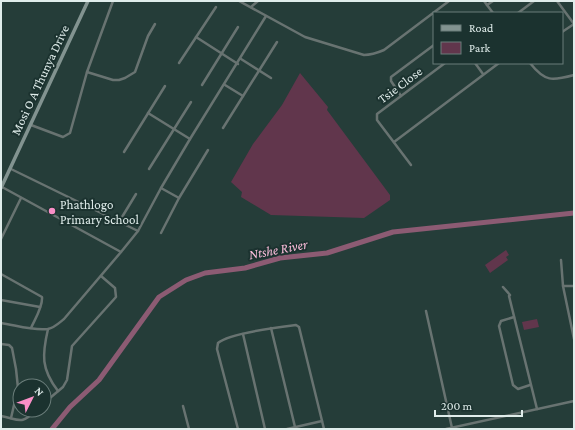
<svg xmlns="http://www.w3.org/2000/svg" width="575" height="430" font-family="'Crimson Pro',serif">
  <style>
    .green { fill: #61364c }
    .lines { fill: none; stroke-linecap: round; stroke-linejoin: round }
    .river { stroke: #8c5b73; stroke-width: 5 }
    .street { stroke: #687371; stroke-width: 2.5 }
    .secondary { stroke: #829390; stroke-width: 3.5 }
    .poi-dot { fill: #fa8fc7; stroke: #1b322f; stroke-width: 1.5 }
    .labels { text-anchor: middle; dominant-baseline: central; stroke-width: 4; stroke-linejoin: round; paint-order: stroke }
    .street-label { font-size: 13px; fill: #e0edeb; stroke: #1b322f }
    .poi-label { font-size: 13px; fill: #e0edeb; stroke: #1b322f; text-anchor: start }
    .water-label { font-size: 14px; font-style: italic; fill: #fdbedc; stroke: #1b322f }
  </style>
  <rect width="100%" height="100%" fill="#253d39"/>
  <g class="green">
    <polygon points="300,73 328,107 327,110 390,195 390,200 364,218 271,215 241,197 242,192 231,182 253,144 282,105"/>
    <polygon points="506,250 509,255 506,257 508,260 490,273 485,265"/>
    <polygon points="537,319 539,327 524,330 522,322"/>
  </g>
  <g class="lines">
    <polyline class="river" points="52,429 70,407 99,380 159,297 186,280 205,273 245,268 280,258 327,253 393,232 574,213"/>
    <g class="street">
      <path d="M239,1L305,37L364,55C372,55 377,53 384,50L449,1"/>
      <polyline points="484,1 493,13"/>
      <polyline points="557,1 574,24"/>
      <polyline points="487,5 493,1"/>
      <polyline points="251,7 258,1"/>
      <polyline points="518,13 534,1"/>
      <polyline points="562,32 574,24"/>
      <polyline points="196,37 238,64"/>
      <polyline points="241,59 271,78"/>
      <polyline points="179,63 216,7"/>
      <polyline points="475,63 483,74"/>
      <path d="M530,63C545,82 552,81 574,75"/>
      <polyline points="87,72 113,80 119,80 125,78 135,72 148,36 155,24"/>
      <polyline points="202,85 238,27"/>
      <polyline points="225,85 243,96"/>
      <polyline points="401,96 391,81 391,77 434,45"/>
      <polyline points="148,113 190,139"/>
      <polyline points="31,125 63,137 70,133 87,72 113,1"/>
      <polyline points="223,128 277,42"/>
      <polyline points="394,142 499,63"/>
      <polyline points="124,152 165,86"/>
      <polyline points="411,165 377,120 377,114 445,63"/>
      <polyline points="11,169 138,231"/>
      <polyline points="149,169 191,102"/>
      <polyline points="2,187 121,252"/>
      <polyline points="161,188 179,198"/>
      <polyline points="119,222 136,194"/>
      <polyline points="161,233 179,198 208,150"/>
      <polyline points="1,239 21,198"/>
      <polyline points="561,260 563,286 574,339"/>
      <path d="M1,274L42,297C43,307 35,319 31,328"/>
      <polyline points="563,286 574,286"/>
      <polyline points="503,287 510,295 509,296 537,409"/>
      <polyline points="1,300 40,307"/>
      <polyline points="426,311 452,428"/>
      <polyline points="514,317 501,321 499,326 513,385 518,389 530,385"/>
      <path d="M1,323C15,325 33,331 48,329C54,328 59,323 64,319L121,252L138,231L161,188L190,139L266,16"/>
      <polyline points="271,328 295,427"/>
      <path d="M48,329C42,355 41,369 58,391"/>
      <polyline points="243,334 265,429"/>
      <polyline points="1,344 9,345 12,348 16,369 18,388 11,418"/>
      <polyline points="44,403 63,387 67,380 72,346 116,297 115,288 101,276"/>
      <polyline points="183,406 189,429"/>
      <path d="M1,416C21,420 20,425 37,410"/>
      <path d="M238,429L217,349L218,343C229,333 280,327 296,325L299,327L324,429"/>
      <polyline points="287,429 322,421"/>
      <polyline points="446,429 574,401"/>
    </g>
    <polyline class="secondary" points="1,188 88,1"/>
  </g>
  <circle class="poi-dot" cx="52" cy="211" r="4"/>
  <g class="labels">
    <g class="street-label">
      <text transform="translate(40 80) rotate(-65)">Mosi O A Thunya Drive</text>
      <text transform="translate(400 85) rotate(-37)">Tsie Close</text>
    </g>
    <g class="poi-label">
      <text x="60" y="204">Phathlogo<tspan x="60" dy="15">Primary School</tspan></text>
    </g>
    <g class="water-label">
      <text transform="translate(278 249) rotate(-11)">Ntshe River</text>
    </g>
  </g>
  <rect width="575" height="430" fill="none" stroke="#e0edeb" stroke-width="4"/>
  <rect x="433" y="12" width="130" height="52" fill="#1b322f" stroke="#6a7d7a"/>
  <rect x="441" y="25" width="20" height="6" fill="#829390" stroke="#6a7d7a"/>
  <text x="469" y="32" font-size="12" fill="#e0edeb">Road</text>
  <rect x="441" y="42" width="20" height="12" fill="#61364c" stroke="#6a7d7a"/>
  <text x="469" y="52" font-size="12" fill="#e0edeb">Park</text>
  <g transform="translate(32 398) rotate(48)"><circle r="19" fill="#1b322f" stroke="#6a7d7a"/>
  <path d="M0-3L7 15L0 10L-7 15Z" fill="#fa8fc7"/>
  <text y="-6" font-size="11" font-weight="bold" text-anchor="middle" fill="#e0edeb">N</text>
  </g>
  <path d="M435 410v6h87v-6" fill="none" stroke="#e0edeb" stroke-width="2"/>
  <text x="441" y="410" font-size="12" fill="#e0edeb" stroke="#1b322f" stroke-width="3" paint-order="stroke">200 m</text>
</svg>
